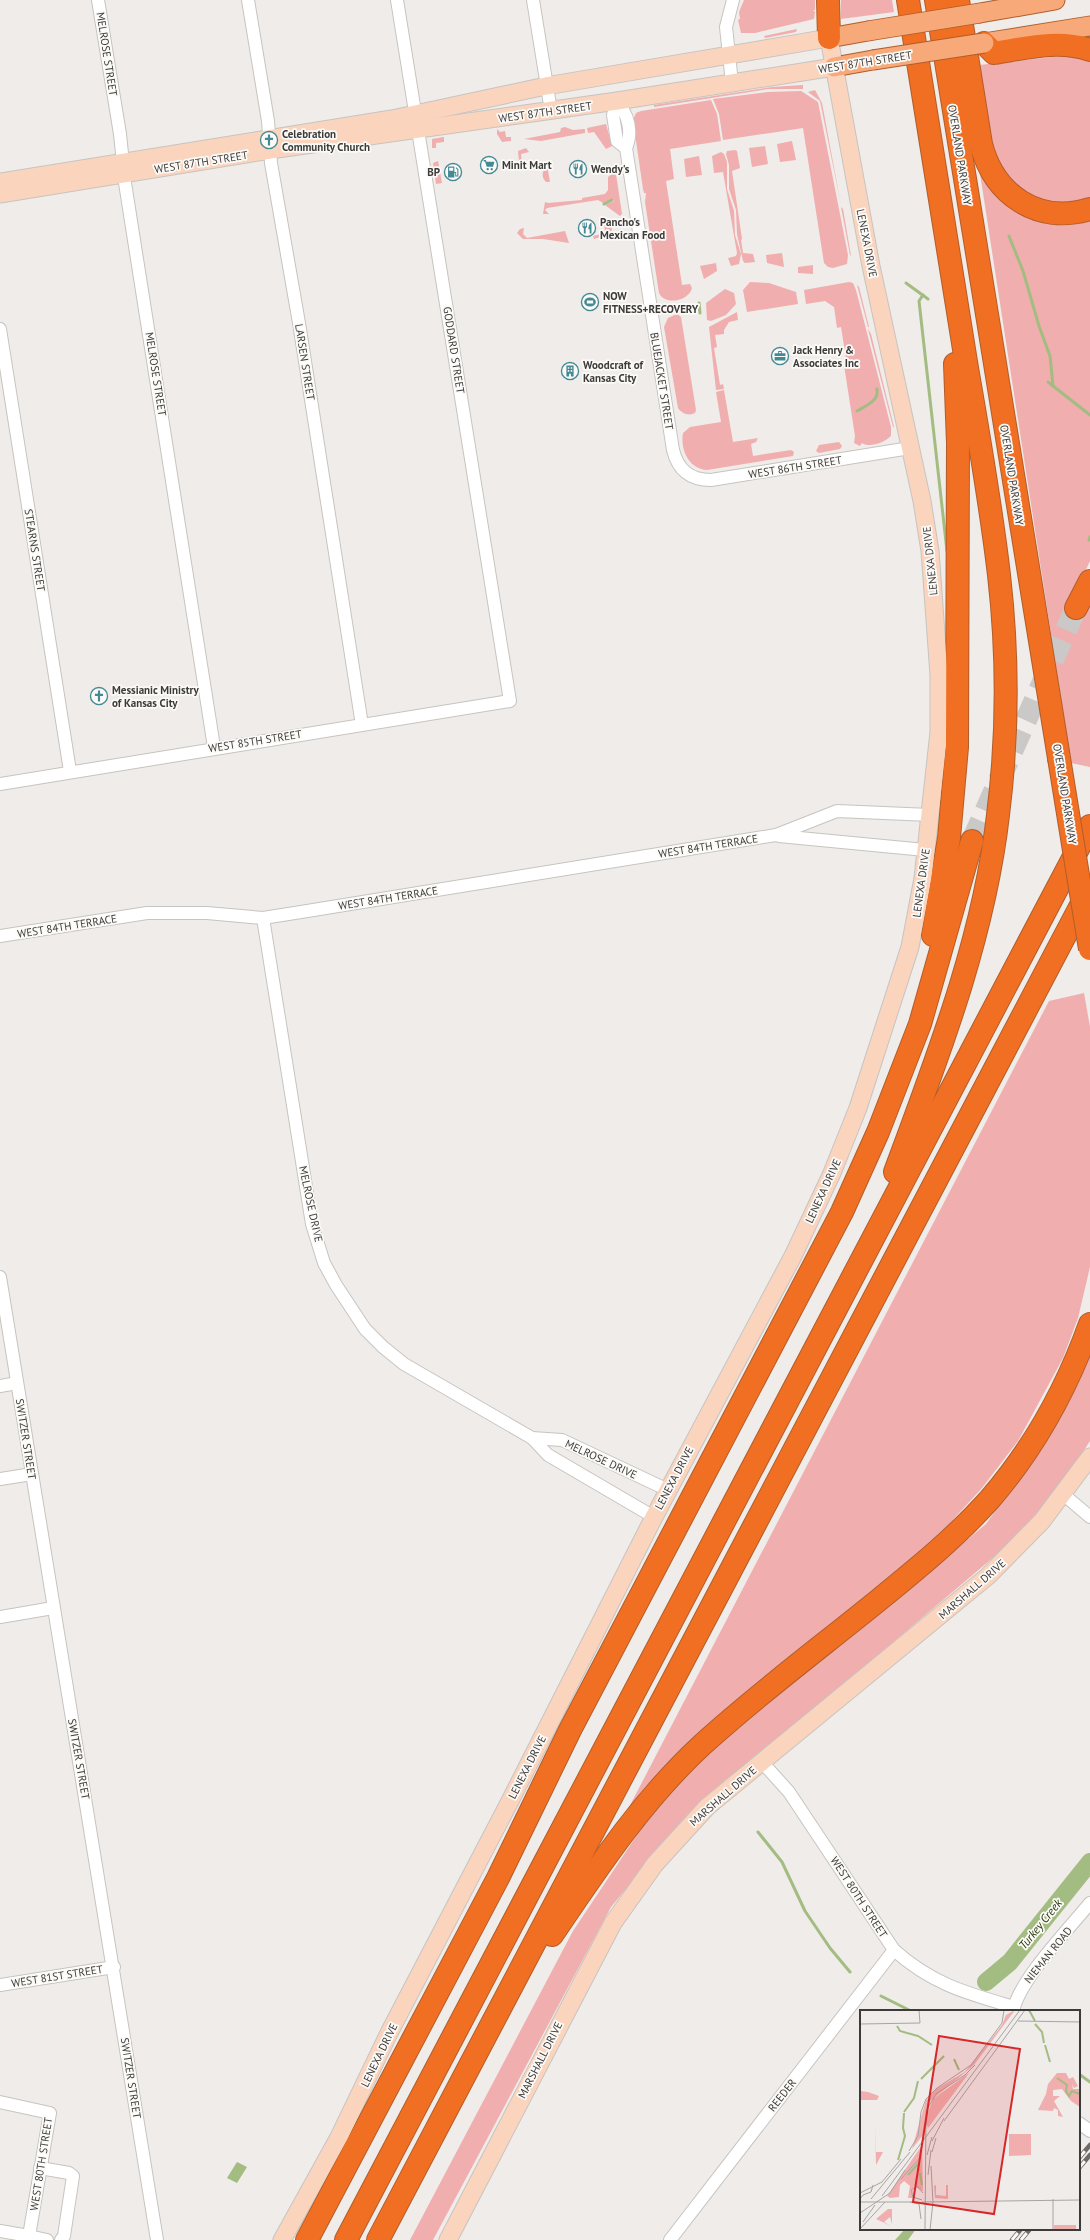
<svg xmlns="http://www.w3.org/2000/svg" width="1090" height="2240" font-family="'PT Sans',sans-serif">
  <style>
    .green { fill: #f0aeae }
    .water { fill: #a3bc82 }
    .lines { fill: none; stroke-linecap: round; stroke-linejoin: round }
    .stream { stroke: #a3bc82; stroke-width: 3 }
    .river { stroke: #a3bc82; stroke-width: 18 }
    .highway-tunnel { stroke: #cbc9c7; stroke-width: 22; stroke-dasharray: 22 11; stroke-linecap: butt }
    .street-casing { stroke: #c6c4c1; stroke-width: 14 }
    .secondary-casing { stroke: #c6c4c1; stroke-width: 19 }
    .primary-casing { stroke: #b25d2a; stroke-width: 21 }
    .highway-casing { stroke: #b25d2a; stroke-width: 24 }
    .street { stroke: #fff; stroke-width: 12 }
    .secondary { stroke: #fbd4bd; stroke-width: 17 }
    .primary { stroke: #f7a97a; stroke-width: 19 }
    .highway { stroke: #f16f22; stroke-width: 22 }
    .rail-casing { stroke: #6d6b6a; stroke-width: 4.5 }
    .rail { stroke: #fcfaf7; stroke-width: 3; stroke-dasharray: 9; stroke-linecap: butt }
    .primary-bridge-casing { stroke: #b25d2a; stroke-width: 21; stroke-linecap: butt }
    .highway-bridge-casing { stroke: #b25d2a; stroke-width: 24; stroke-linecap: butt }
    .primary-bridge { stroke: #f7a97a; stroke-width: 19 }
    .highway-bridge { stroke: #f16f22; stroke-width: 22 }
    .labels { text-anchor: middle; dominant-baseline: central; stroke-width: 3.5; stroke-linejoin: round; paint-order: stroke }
    .street-label { font-size: 11px; fill: #3c3b3a; stroke: #fcfaf7 }
    .poi-label { font-size: 11px; font-weight: bold; fill: #3c3b3a; stroke: #fcfaf7; text-anchor: start }
    .water-label { font-size: 12px; font-style: italic; fill: #2a3a0f; stroke: #fcfaf7 }
    .inset-river { fill: none; stroke: #a3bc82; stroke-width: 2 }
    .inset-road { fill: none; stroke: #a7a5a4; stroke-width: 1 }
    .view { fill: #d62828; fill-opacity: 0.15; stroke: #d62828; stroke-width: 2 }
    .inset-edge { fill: none; stroke: #3c3b3a; stroke-width: 2 }
  </style>
  <rect width="100%" height="100%" fill="#efecea"/>
  <g class="green">
    <polygon points="744,0 815,0 815,10 813,10 815,12 814,19 755,33 741,33 738,20 740,19 739,12"/>
    <polygon points="841,0 892,0 894,12 841,19"/>
    <polygon points="797,29 796,32 765,38 764,36"/>
    <polygon points="1071,55 1090,61 1090,200 1052,204 1018,191 992,154 979,65"/>
    <polygon points="803,85 803,89 768,89 654,107 654,105 772,87"/>
    <polygon points="815,90 822,103 841,205 820,101 808,92"/>
    <polygon points="801,91 818,102 848,255 847,264 833,268 828,267 824,263 803,128 723,140 719,114 713,99 768,92"/>
    <path d="M711,100L717,114L721,141L670,149L674,179L666,181L682,285L690,284L692,288C689,301 665,306 659,293L645,202L646,193H644L643,189L633,120L636,113L641,111Z"/>
    <polygon points="606,124 612,146 606,149 594,132 588,133 587,128"/>
    <polygon points="565,127 573,130 585,129 585,133 541,141 524,139 560,132 561,128"/>
    <polygon points="497,129 500,132 505,131 506,137 511,137 511,141 502,142 497,134"/>
    <polygon points="444,137 444,142 436,143 436,148 432,148 432,139"/>
    <polygon points="792,141 796,160 780,162 777,144"/>
    <polygon points="765,146 768,164 752,167 749,148"/>
    <polygon points="526,148 529,152 521,154 522,164 519,161 518,151"/>
    <polygon points="735,150 737,151 740,168 732,171 742,239 741,240 743,253 753,254 755,262 745,263 743,261 737,234 736,210 729,189 729,165 726,154 727,151"/>
    <polygon points="721,152 724,154 727,162 727,189 734,211 735,235 741,254 739,264 731,266 728,258 736,256 737,253 723,172 714,173 712,156"/>
    <polygon points="699,156 702,175 686,177 684,159"/>
    <polygon points="438,161 442,183 436,184 433,163"/>
    <path d="M547,165L550,182H546C540,176 543,170 547,165Z"/>
    <polygon points="979,167 1000,193 1090,215 1090,561 1068,607 1090,599 1090,767 1071,763"/>
    <polygon points="612,174 616,174 622,214 620,216 605,205 614,201 613,199 603,203 598,200 547,208 545,210 549,214 543,214 545,202 548,203 582,200 582,198 605,194 608,190 608,177"/>
    <polygon points="841,207 843,209 851,256 850,255"/>
    <polygon points="604,217 611,221 612,230 604,236 594,239 593,236 605,233"/>
    <polygon points="524,228 523,234 527,238 565,231 569,243 543,239 523,239 517,233 520,229"/>
    <polygon points="782,253 784,267 767,263 766,255"/>
    <polygon points="716,263 717,271 704,279 700,266"/>
    <polygon points="813,265 813,274 798,273 798,267"/>
    <polygon points="750,282 769,283 796,292 798,304 747,312 743,290"/>
    <path d="M849,282L853,283L856,290L891,427V436C884,443 869,448 862,443L860,446L854,443L855,436L844,365L847,364L841,327L837,328L834,307L825,301L806,304L804,290Z"/>
    <polygon points="857,285 859,287 869,327 868,327"/>
    <polygon points="725,289 734,293 736,304 726,315 711,321 707,320 706,303"/>
    <polygon points="737,312 738,320 729,322 724,330 724,334 715,335 717,347 714,348 720,385 723,384 724,389 716,390 709,327"/>
    <path d="M677,314L681,317L696,410L695,413C689,416 682,414 678,408L664,327L668,318Z"/>
    <polygon points="868,329 871,334 894,427 893,427"/>
    <path d="M724,390L733,442L758,438L756,442L751,444L753,456L791,450L794,452L793,456L707,470C689,469 680,450 683,433L690,427L721,422L716,392Z"/>
    <polygon points="839,442 842,446 840,449 819,453 816,451 819,445"/>
    <polygon points="1084,993 1090,1027 1090,1267 1078,1318 1063,1358 1018,1441 982,1488 948,1525 626,1813 1049,1001"/>
    <polygon points="1090,1348 1090,1441 1066,1478 1022,1533 682,1821 611,1907 433,2240 410,2240 573,1931 651,1814 700,1760 986,1524 1053,1430"/>
  </g>
  <g class="water">
    <polygon points="237,2162 247,2167 237,2183 227,2178"/>
    <polygon points="905,2229 916,2229 908,2240 895,2240"/>
  </g>
  <g class="lines">
    <g class="stream">
      <polyline points="604,204 612,200"/>
      <polyline points="1009,236 1023,271 1039,326 1050,356 1053,386"/>
      <polyline points="906,283 928,299"/>
      <polyline points="923,295 919,301 947,551"/>
      <polyline points="699,303 700,313"/>
      <polyline points="1048,382 1090,415"/>
      <path d="M857,411C867,405 879,401 877,389"/>
      <polyline points="1089,540 1090,537"/>
      <polyline points="758,1832 782,1862 805,1911 830,1948 850,1972"/>
      <polyline points="881,1996 911,2011"/>
      <polyline points="1079,2074 1090,2082"/>
    </g>
    <polyline class="river" points="986,1982 1010,1962 1090,1862"/>
    <polyline class="highway-tunnel" points="972,841 1076,608"/>
    <g class="street-casing">
      <g id="street">
        <polyline points="98,0 120,134 125,183 214,747"/>
        <polyline points="248,0 268,121 271,163 299,323 362,725"/>
        <polyline points="533,0 551,111"/>
        <polyline points="732,83 726,27 733,0"/>
        <path d="M617,101C628,115 633,131 626,148L673,450C678,470 690,480 711,480L910,448"/>
        <polyline points="617,101 613,115 617,141 626,148"/>
        <polyline points="0,329 70,771"/>
        <polyline points="0,784 510,701 397,0"/>
        <polyline points="779,836 925,850"/>
        <polyline points="263,918 312,1224 324,1263 336,1285 365,1329 383,1347 404,1364 532,1438 548,1455 654,1517"/>
        <polyline points="0,936 147,913 207,913 263,918 301,912 776,835 837,811 930,815"/>
        <polyline points="0,1277 157,2240"/>
        <polyline points="0,1386 17,1383"/>
        <polyline points="532,1438 562,1440 668,1490"/>
        <polyline points="0,1479 32,1474"/>
        <polyline points="1063,1494 1090,1517"/>
        <polyline points="0,1617 53,1608"/>
        <path d="M762,1762L789,1792L894,1950C932,1984 966,1993 1014,2007"/>
        <polyline points="0,1985 114,1967"/>
        <path d="M1013,2011C1020,1979 1068,1930 1090,1903"/>
        <polyline points="0,2102 50,2113 29,2236 0,2231"/>
        <polyline points="1079,2123 1090,2131"/>
        <polyline points="40,2168 69,2173 73,2176 64,2236 61,2240"/>
        <polyline points="29,2236 47,2240"/>
        <polyline points="670,2240 894,1950"/>
      </g>
    </g>
    <g class="secondary-casing">
      <g id="secondary">
        <polyline points="0,182 392,119 546,86 829,38 871,266 922,501 930,551 939,675 939,732 923,878 910,947 858,1108 832,1173 793,1256 654,1517 510,1801 389,2033 339,2137 282,2240"/>
        <polyline points="0,194 270,150 617,101 834,67"/>
        <polyline points="448,2240 613,1923 655,1864 707,1807 988,1576 1042,1521 1090,1457"/>
      </g>
    </g>
    <g class="primary-casing">
      <g id="primary">
        <polyline points="980,13 1055,0"/>
        <polyline points="829,38 868,31"/>
        <polyline points="984,43 1090,26"/>
        <polyline points="834,67 873,60"/>
      </g>
    </g>
    <g class="highway-casing">
      <g id="highway">
        <polyline points="828,0 829,38"/>
        <polyline points="936,0 1059,758"/>
        <path d="M958,0L981,144C994,195 1038,225 1090,209"/>
        <path d="M984,43L994,53C1026,48 1059,39 1090,50"/>
        <polyline points="1076,608 1090,581"/>
        <polyline points="933,935 949,838 957,747 958,443 955,364"/>
        <path d="M895,1172C938,1056 984,938 998,815C1008,736 1008,654 999,575C991,506 979,437 967,368C947,245 928,123 908,0"/>
        <path d="M552,1935C598,1867 643,1799 703,1744C759,1693 821,1647 880,1599C918,1568 957,1536 990,1499C1035,1447 1067,1388 1090,1324"/>
        <polyline points="307,2240 498,1878 570,1730 842,1212 878,1132 920,1024 972,841"/>
        <polyline points="346,2240 1090,826"/>
        <polyline points="378,2240 1088,892"/>
      </g>
    </g>
    <use href="#street" class="street"/>
    <use href="#secondary" class="secondary"/>
    <use href="#primary" class="primary"/>
    <use href="#highway" class="highway"/>
    <g class="rail-casing">
      <g id="rail">
        <polyline points="1079,2158 1090,2145"/>
        <polyline points="1079,2168 1090,2155"/>
        <polyline points="1012,2240 1021,2229"/>
        <polyline points="1021,2240 1030,2229"/>
      </g>
    </g>
    <use href="#rail" class="rail"/>
    <g class="primary-bridge-casing">
      <g id="primary-bridge">
        <polyline points="868,31 980,13"/>
        <polyline points="873,60 984,43"/>
      </g>
    </g>
    <g class="highway-bridge-casing">
      <polyline id="highway-bridge" points="1059,758 1090,949"/>
    </g>
    <use href="#primary-bridge" class="primary-bridge"/>
    <use href="#highway-bridge" class="highway-bridge"/>
  </g>
  <defs>
    <g id="church-ring" transform="scale(0.9)"><circle r="9.5" fill="#fcfaf7" stroke="#448a95" stroke-width="1.5"/><path d="M-1.2-6h2.4v3.5h3.3v2.4h-3.3V6h-2.4V-.1h-3.3v-2.4h3.3Z" fill="#448a95"/></g>
    <g id="supermarket-ring" transform="scale(0.9)"><circle r="9.5" fill="#fcfaf7" stroke="#448a95" stroke-width="1.5"/><path d="M-6-5.5h2.5l.6 2H6L4.5 2H-2.5L-4.4-4H-6ZM-1.5 3.2a1.3 1.3 0 1 0 .1 0ZM3 3.2a1.3 1.3 0 1 0 .1 0Z" fill="#448a95"/></g>
    <g id="restaurant-ring" transform="scale(0.9)"><circle r="9.5" fill="#fcfaf7" stroke="#448a95" stroke-width="1.5"/><path d="M-5-6h1v4h1v-4h1v4h1v-4h1v5L-1.5 .5V6h-2V.5L-5-1ZM5-6V6H3V1.5H1.5Q1.5-4 5-6Z" fill="#448a95"/></g>
    <g id="fuel-ring" transform="scale(0.9)"><circle r="9.5" fill="#fcfaf7" stroke="#448a95" stroke-width="1.5"/><path d="M-5.5-6h7V0h2V4h1.3V-2.5L3-4.5l.8-.8L6-3V5H2.5V1h-1V6h-7ZM-4.2-4.7v3.2H.2V-4.7Z" fill="#448a95"/></g>
    <g id="stadium-ring" transform="scale(0.9)"><circle r="9.5" fill="#fcfaf7" stroke="#448a95" stroke-width="1.5"/><path d="M0-5a6.5 5 0 1 0 0 10a6.5 5 0 1 0 0-10ZM-3.5-1.8h7v3.6h-7Z" fill="#448a95"/></g>
    <g id="office-ring" transform="scale(0.9)"><circle r="9.5" fill="#fcfaf7" stroke="#448a95" stroke-width="1.5"/><path d="M-6-3h4V-5.5h4V-3h4V5H-6ZM-1-4.5V-3h2v-1.5ZM-6 0V1H6V0Z" fill="#448a95"/></g>
    <g id="building-ring" transform="scale(0.9)"><circle r="9.5" fill="#fcfaf7" stroke="#448a95" stroke-width="1.5"/><path d="M-4-6H4V6H1V3H-1V6H-4ZM-2.5-4.3h1.7v1.8h-1.7ZM.8-4.3h1.7v1.8H.8ZM-2.5-1h1.7V.8h-1.7ZM.8-1h1.7V.8H.8Z" fill="#448a95"/></g>
  </defs>
  <g fill-rule="evenodd">
    <use href="#church-ring" x="269" y="140"/>
    <use href="#supermarket-ring" x="489" y="165"/>
    <use href="#restaurant-ring" x="578" y="169"/>
    <use href="#fuel-ring" x="453" y="172"/>
    <use href="#restaurant-ring" x="587" y="228"/>
    <use href="#stadium-ring" x="590" y="302"/>
    <use href="#office-ring" x="780" y="356"/>
    <use href="#building-ring" x="570" y="371"/>
    <use href="#church-ring" x="99" y="696"/>
  </g>
  <g class="labels">
    <g class="street-label">
      <text transform="translate(107 54) rotate(81)">MELROSE STREET</text>
      <text transform="translate(865 62) rotate(-9)">WEST 87TH STREET</text>
      <text transform="translate(545 112) rotate(-8)">WEST 87TH STREET</text>
      <text transform="translate(960 155) rotate(81)">OVERLAND PARKWAY</text>
      <text transform="translate(201 162) rotate(-9)">WEST 87TH STREET</text>
      <text transform="translate(867 243) rotate(79)">LENEXA DRIVE</text>
      <text transform="translate(454 350) rotate(81)">GODDARD STREET</text>
      <text transform="translate(305 362) rotate(81)">LARSEN STREET</text>
      <text transform="translate(156 374) rotate(81)">MELROSE STREET</text>
      <text transform="translate(662 381) rotate(81)">BLUEJACKET STREET</text>
      <text transform="translate(795 467) rotate(-9)">WEST 86TH STREET</text>
      <text transform="translate(1012 475) rotate(81)">OVERLAND PARKWAY</text>
      <text transform="translate(35 550) rotate(81)">STEARNS STREET</text>
      <text transform="translate(930 561) rotate(-96)">LENEXA DRIVE</text>
      <text transform="translate(255 741) rotate(-9)">WEST 85TH STREET</text>
      <text transform="translate(1065 794) rotate(81)">OVERLAND PARKWAY</text>
      <text transform="translate(708 846) rotate(-9)">WEST 84TH TERRACE</text>
      <text transform="translate(921 883) rotate(-82)">LENEXA DRIVE</text>
      <text transform="translate(388 898) rotate(-9)">WEST 84TH TERRACE</text>
      <text transform="translate(67 926) rotate(-9)">WEST 84TH TERRACE</text>
      <text transform="translate(823 1191) rotate(-65)">LENEXA DRIVE</text>
      <text transform="translate(311 1204) rotate(78)">MELROSE DRIVE</text>
      <text transform="translate(26 1439) rotate(81)">SWITZER STREET</text>
      <text transform="translate(601 1459) rotate(25)">MELROSE DRIVE</text>
      <text transform="translate(674 1478) rotate(-62)">LENEXA DRIVE</text>
      <text transform="translate(972 1589) rotate(-41)">MARSHALL DRIVE</text>
      <text transform="translate(79 1759) rotate(80)">SWITZER STREET</text>
      <text transform="translate(527 1767) rotate(-63)">LENEXA DRIVE</text>
      <text transform="translate(723 1796) rotate(-41)">MARSHALL DRIVE</text>
      <text transform="translate(859 1897) rotate(57)">WEST 80TH STREET</text>
      <text transform="translate(1048 1955) rotate(-51)">NIEMAN ROAD</text>
      <text transform="translate(57 1976) rotate(-9)">WEST 81ST STREET</text>
      <text transform="translate(379 2055) rotate(-64)">LENEXA DRIVE</text>
      <text transform="translate(540 2060) rotate(-63)">MARSHALL DRIVE</text>
      <text transform="translate(131 2078) rotate(81)">SWITZER STREET</text>
      <text transform="translate(782 2095) rotate(-52)">REEDER</text>
      <text transform="translate(41 2164) rotate(-81)">WEST 80TH STREET</text>
    </g>
    <g class="poi-label">
      <text x="282" y="134">Celebration<tspan x="282" dy="13">Community Church</tspan></text>
      <text x="502" y="165">Minit Mart</text>
      <text x="591" y="169">Wendy's</text>
      <text x="440" y="172" text-anchor="end">BP</text>
      <text x="600" y="222">Pancho's<tspan x="600" dy="13">Mexican Food</tspan></text>
      <text x="603" y="296">NOW<tspan x="603" dy="13">FITNESS+RECOVERY</tspan></text>
      <text x="793" y="350">Jack Henry &amp;<tspan x="793" dy="13">Associates Inc</tspan></text>
      <text x="583" y="365">Woodcraft of<tspan x="583" dy="13">Kansas City</tspan></text>
      <text x="112" y="690">Messianic Ministry<tspan x="112" dy="13">of Kansas City</tspan></text>
    </g>
    <g class="water-label">
      <text transform="translate(1040 1924) rotate(-51)">Turkey Creek</text>
    </g>
  </g>
  <g transform="translate(860 2010)">
    <rect width="220" height="220" fill="#efecea"/>
    <path d="M155,0L114,55L69,92L63,125L52,139L66,90L76,79L105,62L142,15L146,5ZM109,63L68,118L65,111L73,89ZM197,63H206L209,69L213,67L218,76L214,78L212,74L213,79H219L220,75V97L211,91L202,79L193,80V86H200L194,91L203,107L198,106V100L194,98L193,101L178,100L186,84L188,74ZM0,81L8,82L19,86L17,90H0ZM15,113L16,142H23L16,155ZM149,124H171V145L149,146ZM62,135L63,181L54,176L53,188H48L50,176L44,171L40,175L39,187L30,188L27,186ZM76,175V185L86,186V175H88V189L75,188L74,176ZM28,199H32V214L30,207L24,212L31,216L16,209ZM194,215H216V220H194Z" fill="#f0aeae"/>
    <path class="inset-river" d="M169,0L175,11M175,14L182,22L184,33M37,16L40,21L58,26L72,35M185,35L190,52M94,49L99,60M197,68L207,75L206,81L209,86L212,81L220,84M61,69L84,46M44,102L54,88L58,71M38,150L45,126L43,118L44,103M60,163L62,175M48,165L58,154"/>
    <path class="inset-road" d="M158,11L220,12M0,14L60,13L59,0M84,111L165,0M72,131L84,108M49,141L58,126L61,102L66,89L77,78L111,55L142,13L144,0M72,142L76,128M67,145L72,127M71,156L73,192M68,165L71,140M41,169L61,147M0,183L22,172L41,149M22,186L160,0M0,189L3,185L11,182L13,175M11,189L50,142M193,189V220M62,190L53,187L51,180L57,176L63,183M0,192H52M50,192L59,194L61,209M62,192L220,190M0,203L30,183L45,160M3,212L15,195M0,219L25,192M65,220L66,101L76,84L105,65L115,55M70,220L73,192"/>
    <path class="view" d="M79,26L160,39L134,204L53,192Z"/>
    <rect width="220" height="220" class="inset-edge"/>
  </g>
</svg>
